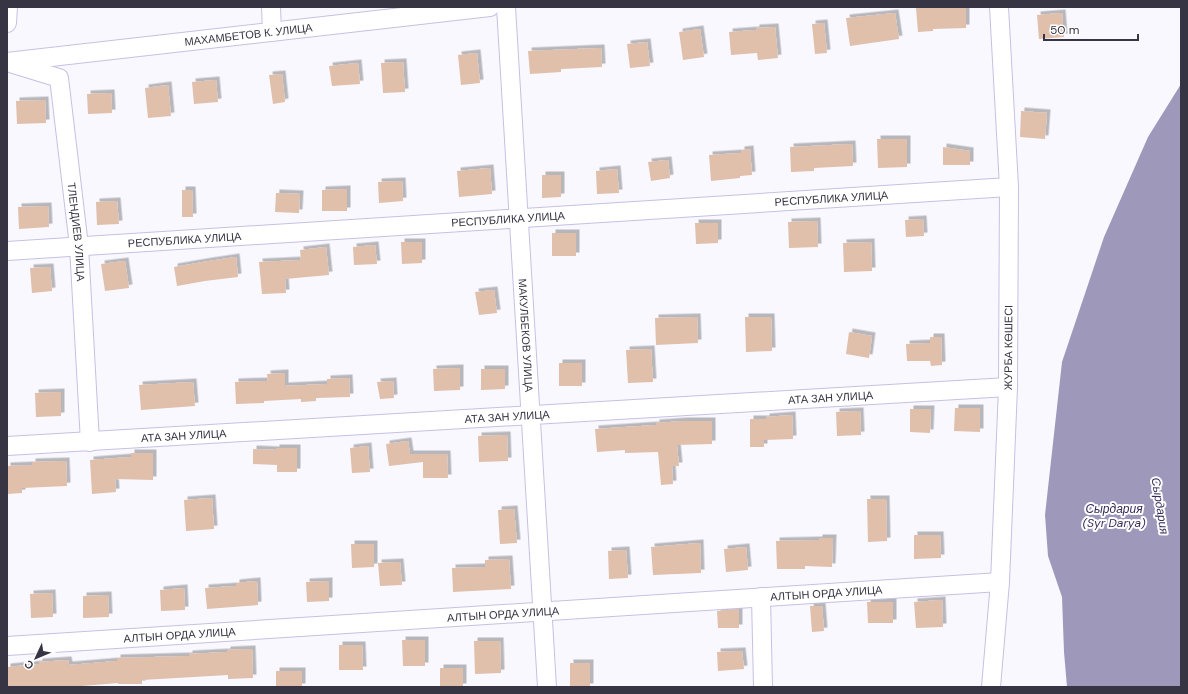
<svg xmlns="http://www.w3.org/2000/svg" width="1188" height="694" font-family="'DM Sans',sans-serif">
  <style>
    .water { fill: #9e99bb }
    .building { fill: #e0bfab; filter: url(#shadow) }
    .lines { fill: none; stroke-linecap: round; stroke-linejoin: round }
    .minor-casing { stroke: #c5c1e3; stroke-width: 20 }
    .minor { stroke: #fff; stroke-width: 18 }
    .labels { text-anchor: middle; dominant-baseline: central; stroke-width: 4; stroke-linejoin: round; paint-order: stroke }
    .street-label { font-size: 11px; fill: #373543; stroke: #fff }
    .water-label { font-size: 12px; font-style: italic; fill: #362c5a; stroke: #fff }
  </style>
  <defs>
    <filter id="shadow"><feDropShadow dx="3.5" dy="-3.5" stdDeviation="0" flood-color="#0004"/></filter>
  </defs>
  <rect width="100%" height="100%" fill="#f9f8ff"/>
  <polygon class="water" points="1181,84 1181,687 1067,687 1064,652 1062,597 1048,556 1045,515 1062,362 1104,237 1148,137"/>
  <g class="building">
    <polygon points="936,7 966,7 966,28 933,29 933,31 918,32 916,8"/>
    <polygon points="895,13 899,39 850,46 846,18"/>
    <polygon points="1062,13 1064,37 1039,39 1037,15"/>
    <polygon points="824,23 827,53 815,54 812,24"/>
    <polygon points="775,27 778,58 758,60 757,53 731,55 729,32 756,30 756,28"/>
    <polygon points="700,29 704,57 683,60 679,32"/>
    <polygon points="647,42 650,66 630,68 627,44"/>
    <polygon points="601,48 602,67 561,69 561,72 530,74 528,51"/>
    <polygon points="477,53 480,83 461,85 458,55"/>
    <polygon points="403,62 405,92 383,93 381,63"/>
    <polygon points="358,63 360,84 332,86 329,66"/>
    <polygon points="282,74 285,102 273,104 269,75"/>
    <polygon points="216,80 218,102 194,104 192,82"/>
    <polygon points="168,85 171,116 148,118 145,88"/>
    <polygon points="111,93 112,113 88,114 87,94"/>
    <polygon points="45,100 46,123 17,124 16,101"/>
    <polygon points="1021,111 1047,113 1045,139 1020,137"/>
    <polygon points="877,139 907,139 907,167 878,168"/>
    <polygon points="852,144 853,166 814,168 814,171 791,172 790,147"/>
    <polygon points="943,147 970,151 970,165 943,165"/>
    <polygon points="750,149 752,175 740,176 740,178 711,181 709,155 741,153 741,150"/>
    <polygon points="668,160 670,178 651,181 648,162"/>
    <polygon points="490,168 492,194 459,197 457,171"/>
    <polygon points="617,169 619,193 597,194 596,171"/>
    <polygon points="542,175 561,175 561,197 542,198"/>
    <polygon points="402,181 403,201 379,203 378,182"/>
    <polygon points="347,189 347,211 322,211 322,190"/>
    <polygon points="182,190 192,190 193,217 182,217"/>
    <polygon points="276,193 300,194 299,213 275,212"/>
    <polygon points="117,201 119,224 97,225 96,202"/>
    <polygon points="48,206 49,227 19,229 18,207"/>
    <polygon points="923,219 924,236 906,237 905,220"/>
    <polygon points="817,221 818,247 789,248 788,222"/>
    <polygon points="695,223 718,223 718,243 696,244"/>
    <rect x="552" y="233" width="24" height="23"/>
    <polygon points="401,242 422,242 422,263 402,264"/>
    <polygon points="871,242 872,271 844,272 843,243"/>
    <polygon points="375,245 377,264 354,265 353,247"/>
    <polygon points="326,247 329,275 285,279 286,293 262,294 259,262 301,260 300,250"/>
    <polygon points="236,257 238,277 205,281 177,286 174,267 209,261"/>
    <polygon points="125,261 129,288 105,291 101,264"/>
    <polygon points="50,267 52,291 32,293 30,268"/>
    <polygon points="494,290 497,313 479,315 475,292"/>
    <polygon points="697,317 698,343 656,345 655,318"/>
    <polygon points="745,317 771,317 772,351 746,352"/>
    <polygon points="849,332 872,336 869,358 846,354"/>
    <polygon points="930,337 941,337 942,365 931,366 930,361 907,361 906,344 930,343"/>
    <polygon points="651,349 653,382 628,383 626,350"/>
    <rect x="559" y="363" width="23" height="23"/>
    <polygon points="460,368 460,390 434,391 433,369"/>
    <polygon points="481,369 505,369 505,389 481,390"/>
    <polygon points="285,373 285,386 327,384 327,379 349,378 350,397 316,398 316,401 301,402 301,399 264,401 264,403 236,404 235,382 268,381 267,374"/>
    <polygon points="393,381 394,398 380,399 377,382"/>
    <polygon points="193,382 195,406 141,410 139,385"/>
    <polygon points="61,392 61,416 36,417 35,393"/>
    <polygon points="955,408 980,408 980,432 954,431"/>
    <polygon points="910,409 931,409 930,433 910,432"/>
    <polygon points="860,411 861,435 837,436 836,412"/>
    <polygon points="792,415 793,439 764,440 764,447 750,447 750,419 766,419 766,417"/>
    <polygon points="684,421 712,421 712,444 677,445 679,466 672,466 673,484 661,485 658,452 625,453 625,450 597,452 595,429 656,425 656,423"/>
    <polygon points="507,435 508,461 479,462 478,436"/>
    <polygon points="408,441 410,454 447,454 448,478 423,478 423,462 389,466 386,444"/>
    <polygon points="368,446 370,472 352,473 350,448"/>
    <polygon points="276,448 297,448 297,472 277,472 277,465 253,464 253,449 276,450"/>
    <polygon points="131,453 153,453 153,480 115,479 116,492 92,494 90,460 131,457"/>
    <polygon points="66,461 67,486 22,488 22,493 7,494 7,466 32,465 32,462"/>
    <polygon points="212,498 214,529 186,531 184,500"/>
    <polygon points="867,499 886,499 887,541 868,542"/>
    <polygon points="514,509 517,543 500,544 498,510"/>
    <polygon points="914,535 940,535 941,558 914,559"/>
    <polygon points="819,538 833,538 832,567 805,566 805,569 777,569 776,541 819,540"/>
    <polygon points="700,543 701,573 653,575 651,547"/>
    <polygon points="351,544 374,544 374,567 352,568"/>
    <polygon points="746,547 748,570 726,572 724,549"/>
    <polygon points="626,550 628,578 609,579 608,551"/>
    <polygon points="509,559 511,589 453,592 452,568 485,567 485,560"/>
    <polygon points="400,562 402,585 380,586 378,563"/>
    <polygon points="257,581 258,605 207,609 205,588 236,586 236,583"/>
    <polygon points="329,581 329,601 307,602 306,582"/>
    <polygon points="184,588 185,610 161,611 160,590"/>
    <polygon points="52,593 53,617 31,618 30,594"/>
    <polygon points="108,595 109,617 83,618 83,596"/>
    <polygon points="942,600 943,627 916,628 914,602"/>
    <polygon points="867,602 893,602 893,623 868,623"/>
    <polygon points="810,606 822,606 824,631 812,632"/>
    <polygon points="739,609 739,628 718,628 717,611"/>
    <polygon points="402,640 425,640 425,666 403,666"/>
    <polygon points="474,641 500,641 501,673 475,674"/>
    <polygon points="339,645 362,645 363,670 339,670"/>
    <polygon points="252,649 253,678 228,679 228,675 142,680 142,684 118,684 118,683 70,687 7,687 7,667 39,664 39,662 68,660 69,665 117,661 117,658 189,656 189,654 227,652 227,650"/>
    <polygon points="742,651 744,669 718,671 717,652"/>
    <rect x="570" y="663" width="20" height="24"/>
    <rect x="440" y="668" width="23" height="19"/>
    <rect x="276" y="671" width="26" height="16"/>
  </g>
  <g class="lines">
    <g class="minor-casing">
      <g id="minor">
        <polyline points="271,7 272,32"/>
        <path id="s1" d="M506,7L547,687"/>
        <polyline points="7,23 8,7"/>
        <path id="s2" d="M7,62L490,7"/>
        <path id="s3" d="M13,64L59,78L79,246L90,442"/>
        <path id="s4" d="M7,251L1009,187"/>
        <path id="s5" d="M7,446L1008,387"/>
        <polyline points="761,597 763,687"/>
        <path id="s6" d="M7,646L1000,582"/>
        <path id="s7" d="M991,687L1000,582L1008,387L1009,187L999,7"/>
      </g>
    </g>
    <use href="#minor" class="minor"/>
  </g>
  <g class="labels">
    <g class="street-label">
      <text stroke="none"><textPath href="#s2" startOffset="243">МАХАМБЕТОВ К. УЛИЦА</textPath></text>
      <text stroke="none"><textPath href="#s4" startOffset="826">РЕСПУБЛИКА УЛИЦА</textPath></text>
      <text stroke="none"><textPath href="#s4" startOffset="502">РЕСПУБЛИКА УЛИЦА</textPath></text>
      <text stroke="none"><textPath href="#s3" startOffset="203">ТЛЕНДИЕВ УЛИЦА</textPath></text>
      <text stroke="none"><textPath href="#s4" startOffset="178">РЕСПУБЛИКА УЛИЦА</textPath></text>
      <text stroke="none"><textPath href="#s1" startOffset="329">МАКУЛБЕКОВ УЛИЦА</textPath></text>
      <text stroke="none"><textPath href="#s7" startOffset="340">ЖУРБА КӨШЕСІ</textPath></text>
      <text stroke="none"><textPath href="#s5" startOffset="825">АТА ЗАН УЛИЦА</textPath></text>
      <text stroke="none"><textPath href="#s5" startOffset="501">АТА ЗАН УЛИЦА</textPath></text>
      <text stroke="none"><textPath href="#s5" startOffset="177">АТА ЗАН УЛИЦА</textPath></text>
      <text stroke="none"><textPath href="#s6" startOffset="821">АЛТЫН ОРДА УЛИЦА</textPath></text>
      <text stroke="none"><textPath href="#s6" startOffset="497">АЛТЫН ОРДА УЛИЦА</textPath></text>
      <text stroke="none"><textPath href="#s6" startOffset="173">АЛТЫН ОРДА УЛИЦА</textPath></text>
    </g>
    <g class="water-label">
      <text transform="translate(1160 506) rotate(81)">Сырдария</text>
      <text x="1114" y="509">Сырдария<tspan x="1114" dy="14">(Syr Darya)</tspan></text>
    </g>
  </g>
  <rect width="1188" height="694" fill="none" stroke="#373543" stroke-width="16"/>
  <g transform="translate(36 658) rotate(226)" stroke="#ffffff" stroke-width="3" paint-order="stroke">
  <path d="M0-3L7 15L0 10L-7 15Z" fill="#373543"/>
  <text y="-6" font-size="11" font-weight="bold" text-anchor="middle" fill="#373543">С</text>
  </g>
  <path d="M1044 34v6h94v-6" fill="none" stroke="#373543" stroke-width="2"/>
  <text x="1050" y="34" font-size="12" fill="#373543" stroke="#ffffff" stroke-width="3" paint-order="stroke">50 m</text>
</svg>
